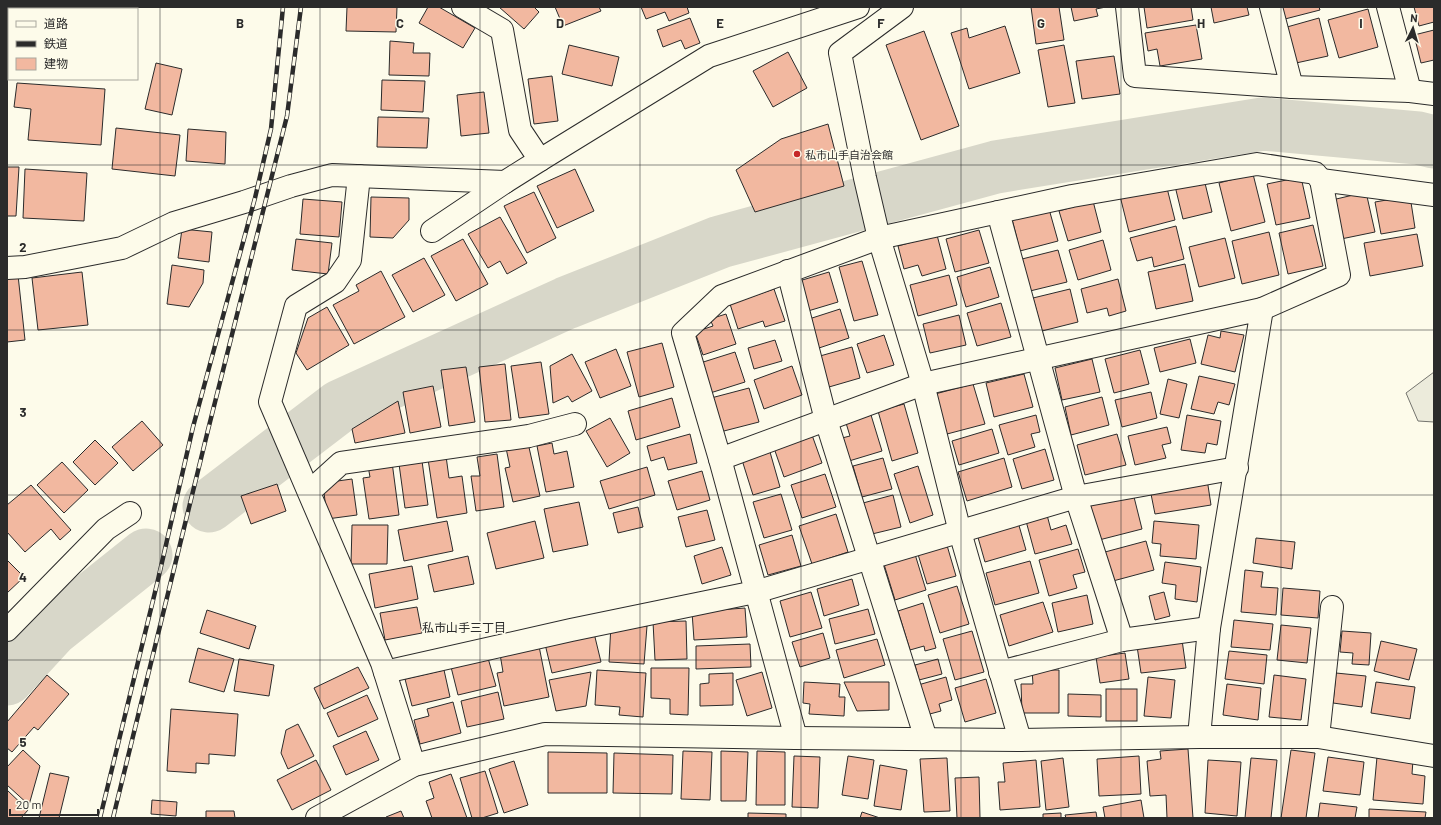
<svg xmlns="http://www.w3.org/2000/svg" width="1441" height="825" font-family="Barlow,'Noto Sans JP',sans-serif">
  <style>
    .green { fill: #ecebdb; stroke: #74746e }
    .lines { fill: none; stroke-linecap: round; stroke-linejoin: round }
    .river { stroke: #d8d7c9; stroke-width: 53 }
    .building { fill: #f2b8a0; stroke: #2b2b2b }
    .street-casing { stroke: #2b2b2b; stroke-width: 24 }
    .street { stroke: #fdfbea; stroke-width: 22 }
    .rail-casing { stroke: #2b2b2b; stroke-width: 4.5 }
    .rail { stroke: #fdfbea; stroke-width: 3; stroke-dasharray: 9; stroke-linecap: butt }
    .grid { fill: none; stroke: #2b2b2b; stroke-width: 1; stroke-opacity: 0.55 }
    .poi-dot { fill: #c62828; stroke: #fdfbea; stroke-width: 1.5 }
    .labels { text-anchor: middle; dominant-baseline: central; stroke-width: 3; stroke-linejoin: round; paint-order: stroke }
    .poi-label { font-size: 11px; fill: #2b2b2b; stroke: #fdfbea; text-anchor: start }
    .neighbourhood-label { font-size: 12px; fill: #2b2b2b; stroke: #fdfbea }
    .grid-label { font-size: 13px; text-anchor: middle; font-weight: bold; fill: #2b2b2b; stroke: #fdfbea; stroke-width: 3; stroke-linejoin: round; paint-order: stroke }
  </style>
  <rect width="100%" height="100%" fill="#fdfbea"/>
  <polygon class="green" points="1434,372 1434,422 1418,421 1406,393"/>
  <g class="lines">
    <g class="river">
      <polyline points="209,506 340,406 566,303 720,242 996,167 1263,124 1418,138 1434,142"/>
      <polyline points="7,679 52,630 146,555"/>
    </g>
  </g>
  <g class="building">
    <polygon points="347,7 397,7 396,32 346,31"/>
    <polygon points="428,7 439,7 475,28 463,48 419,23"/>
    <polygon points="499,7 534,7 539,12 524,29"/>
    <polygon points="555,7 599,7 601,11 563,26"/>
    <polygon points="641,7 687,7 689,13 669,21 665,12 646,19"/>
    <polygon points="1031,7 1059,7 1064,40 1036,44"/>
    <polygon points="1071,7 1106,7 1096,9 1098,16 1074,21"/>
    <polygon points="1144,7 1191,7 1193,20 1147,28"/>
    <polygon points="1211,7 1247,7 1249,15 1214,23"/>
    <polygon points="1282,7 1319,7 1320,10 1285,19"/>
    <polygon points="1414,7 1434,7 1434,22 1419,26"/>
    <polygon points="1368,9 1378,47 1339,58 1328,20"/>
    <polygon points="690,18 700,43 685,49 681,40 663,47 657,30"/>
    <polygon points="1319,18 1328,56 1296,63 1287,27"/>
    <polygon points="1196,25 1202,59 1160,66 1157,49 1148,51 1145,33"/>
    <polygon points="1005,26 1020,73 969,89 951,33 967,28 969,38"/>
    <polygon points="1434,30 1434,60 1421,63 1414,35"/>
    <polygon points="924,31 959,126 921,140 886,45"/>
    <polygon points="390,41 414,43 413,53 430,53 429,76 389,75"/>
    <polygon points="569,45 619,57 612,86 562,74"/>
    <polygon points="1064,45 1075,103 1048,107 1038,50"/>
    <polygon points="788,52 807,88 773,107 753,71"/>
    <polygon points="1114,56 1120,94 1082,99 1076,61"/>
    <polygon points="156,63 182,69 172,115 145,109"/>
    <polygon points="552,76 558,121 534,124 528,79"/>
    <polygon points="382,80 425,81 423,112 381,110"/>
    <polygon points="17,83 105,89 101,145 28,140 31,109 14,107"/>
    <polygon points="484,92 489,133 461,136 457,95"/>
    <polygon points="378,117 429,118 427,148 377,147"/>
    <polygon points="828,124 844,186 755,212 736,170 781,139"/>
    <polygon points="116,128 180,135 175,176 112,169"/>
    <polygon points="188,129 226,132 225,164 186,161"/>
    <polygon points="7,167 19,167 16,216 7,216"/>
    <polygon points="25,169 87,173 84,221 23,218"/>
    <polygon points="575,169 594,211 557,228 537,186"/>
    <polygon points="1253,174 1265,222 1231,231 1219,183"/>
    <polygon points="1301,177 1310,218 1276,225 1267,184"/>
    <polygon points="1204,179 1212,212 1183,219 1175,186"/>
    <polygon points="1166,184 1175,220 1129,232 1120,196"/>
    <polygon points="534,192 556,238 527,253 504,206"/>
    <polygon points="1366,192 1375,232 1341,239 1332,200"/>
    <polygon points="1410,196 1415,228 1381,234 1375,202"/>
    <polygon points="371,197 409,198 409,220 393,238 370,237"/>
    <polygon points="303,199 342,202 339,237 300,234"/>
    <polygon points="1093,201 1101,232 1068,241 1059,211"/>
    <polygon points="1049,209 1058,241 1020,251 1012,219"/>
    <polygon points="500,217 527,263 507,274 500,261 488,268 468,234"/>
    <polygon points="1313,225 1323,266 1288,274 1279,233"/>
    <polygon points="1176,226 1184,259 1154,267 1152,257 1137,261 1130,238"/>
    <polygon points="182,229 212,232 209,262 178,258"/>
    <polygon points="979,230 989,263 955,272 946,239"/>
    <polygon points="1269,232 1279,275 1242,284 1232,241"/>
    <polygon points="1417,234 1423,266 1370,276 1364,243"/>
    <polygon points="937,235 946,269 922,276 918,265 904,269 898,246"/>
    <polygon points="1225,238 1235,278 1199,287 1189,247"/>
    <polygon points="296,239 332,243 328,274 292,270"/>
    <polygon points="463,239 488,284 456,301 431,256"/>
    <polygon points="1103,240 1111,270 1078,280 1069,250"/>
    <polygon points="1058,250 1067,282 1030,291 1022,259"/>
    <polygon points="424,258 445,295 413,312 392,275"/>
    <polygon points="862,261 878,315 854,321 839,267"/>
    <polygon points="1185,264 1193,301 1156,309 1148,272"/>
    <polygon points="172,265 204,270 203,283 189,307 167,304"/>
    <polygon points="990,267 999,297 966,307 957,277"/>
    <polygon points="381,271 405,317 354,344 333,305 359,291 356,285"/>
    <polygon points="82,272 88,325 38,330 32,278"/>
    <polygon points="829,272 838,302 808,311 799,281"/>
    <polygon points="18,275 25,340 7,342 7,276"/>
    <polygon points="949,275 957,305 918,316 910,285"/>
    <polygon points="1118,279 1126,311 1109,316 1107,308 1087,313 1081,289"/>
    <polygon points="774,289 785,321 765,327 763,321 738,329 730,304"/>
    <polygon points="1070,289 1078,322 1042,331 1033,298"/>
    <polygon points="1001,303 1011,337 977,346 967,313"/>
    <polygon points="327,307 349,345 307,370 296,353 308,318"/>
    <polygon points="840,309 849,338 819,348 809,319"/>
    <polygon points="726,314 736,344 703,355 695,332 713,326 710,319"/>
    <polygon points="959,315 966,345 930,353 923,324"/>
    <polygon points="1221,331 1244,335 1235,372 1201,364 1208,335 1220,338"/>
    <polygon points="884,335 894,365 867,373 857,344"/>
    <polygon points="1190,339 1196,363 1160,372 1154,348"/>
    <polygon points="775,340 782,361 754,369 748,348"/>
    <polygon points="662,343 674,387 639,397 627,352"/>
    <polygon points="852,347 860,378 829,387 820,356"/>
    <polygon points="616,349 631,386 600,398 585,362"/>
    <polygon points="1140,350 1149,384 1114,393 1105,359"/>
    <polygon points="735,352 745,382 707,394 697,364"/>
    <polygon points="572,354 592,391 572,402 568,396 553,403 550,366"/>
    <polygon points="1092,359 1100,392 1062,400 1055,368"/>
    <polygon points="541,362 549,414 519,418 511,366"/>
    <polygon points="505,364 511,420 485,422 479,367"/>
    <polygon points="792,366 802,395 764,409 754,380"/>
    <polygon points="466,367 475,422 449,426 441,370"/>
    <polygon points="1024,374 1033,407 994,417 986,383"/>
    <polygon points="1199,376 1235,384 1229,405 1218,402 1214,414 1191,409"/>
    <polygon points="1168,379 1187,384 1179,418 1160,414"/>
    <polygon points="973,384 985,424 947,434 935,394"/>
    <polygon points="433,386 441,427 410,433 403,392"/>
    <polygon points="749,388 759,422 720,432 711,398"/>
    <polygon points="1151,392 1157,418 1122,427 1115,400"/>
    <polygon points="1102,397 1109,425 1071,435 1065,407"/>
    <polygon points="672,398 680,427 636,440 628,411"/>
    <polygon points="398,401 405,433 355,443 352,429"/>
    <polygon points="904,404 918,453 892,461 878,411"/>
    <polygon points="871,415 882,451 849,461 842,438 850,436 846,423"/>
    <polygon points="1036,415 1040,432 1031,434 1035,447 1008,455 999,425"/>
    <polygon points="1187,415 1221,421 1217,445 1207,443 1205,453 1181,450"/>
    <polygon points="610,418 630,453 607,467 586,431"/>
    <polygon points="142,421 163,445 133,471 112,447"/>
    <polygon points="1167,427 1171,443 1162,445 1166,458 1135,465 1128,436"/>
    <polygon points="992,429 999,453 959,465 952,441"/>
    <polygon points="690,434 697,463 668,470 664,457 651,461 647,446"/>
    <polygon points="1117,434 1126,465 1085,475 1077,445"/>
    <polygon points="812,435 822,463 784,477 774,448"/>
    <polygon points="95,440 118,463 95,485 73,462"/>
    <polygon points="528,443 540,496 513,502 505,468 510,467 506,448"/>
    <polygon points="552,443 554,454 567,451 574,487 546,492 537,446"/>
    <polygon points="1045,449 1054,480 1022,489 1013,459"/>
    <polygon points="770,452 780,487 753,495 742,460"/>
    <polygon points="497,454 504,507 476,511 471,476 480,476 477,457"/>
    <polygon points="446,456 449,478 462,476 467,513 437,518 428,459"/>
    <polygon points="883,458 892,489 862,497 853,466"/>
    <polygon points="1004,458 1012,487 967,501 958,472"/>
    <polygon points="422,461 428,505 405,508 399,464"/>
    <polygon points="62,462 88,490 64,513 37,485"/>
    <polygon points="392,462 399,515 369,519 363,478 370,477 368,466"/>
    <polygon points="918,466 933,515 910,523 894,474"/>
    <polygon points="647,467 655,495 609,509 600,481"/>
    <polygon points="702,471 710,500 677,510 668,481"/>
    <polygon points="825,474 836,507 802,518 791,485"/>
    <polygon points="352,479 357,515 327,519 323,483"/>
    <polygon points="1207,479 1211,505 1155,514 1150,489"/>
    <polygon points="277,484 286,511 251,524 241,496"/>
    <polygon points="31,485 71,530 60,540 51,529 25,552 7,532 7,505"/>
    <polygon points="1133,493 1142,529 1099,540 1089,504"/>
    <polygon points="781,494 792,530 764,538 753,502"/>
    <polygon points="893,495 901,527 872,534 863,503"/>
    <polygon points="579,502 588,545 553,552 544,509"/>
    <polygon points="638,507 643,527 618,533 613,513"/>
    <polygon points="707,510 715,540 686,547 678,517"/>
    <polygon points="836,514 848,552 812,564 799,526"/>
    <polygon points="1047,515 1051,530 1066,525 1072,544 1035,554 1026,521"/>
    <polygon points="447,521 453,551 404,561 398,530"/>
    <polygon points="535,521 544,558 496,569 487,533"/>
    <polygon points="1154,521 1199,525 1196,559 1160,556 1161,544 1152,543"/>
    <polygon points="1018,522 1026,550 985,562 977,534"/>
    <polygon points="352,525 388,525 387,564 351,564"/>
    <polygon points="792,535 801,566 768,575 759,545"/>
    <polygon points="1256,538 1295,542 1292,569 1253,563"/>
    <polygon points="1146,541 1154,570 1113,581 1105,552"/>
    <polygon points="946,542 956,576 927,584 917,551"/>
    <polygon points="722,547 731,575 702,584 694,556"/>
    <polygon points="1078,549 1085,572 1073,575 1077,588 1049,596 1039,560"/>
    <polygon points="914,551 926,590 895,600 883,561"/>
    <polygon points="468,556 474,584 434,592 428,565"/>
    <polygon points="7,560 24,577 7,593"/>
    <polygon points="1030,561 1039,593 995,605 986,573"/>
    <polygon points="1165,562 1201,567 1197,602 1175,599 1176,585 1162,583"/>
    <polygon points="412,566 418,599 375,608 369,574"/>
    <polygon points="1245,570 1263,572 1261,587 1278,588 1276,615 1241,612"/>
    <polygon points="852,579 859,605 824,616 817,589"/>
    <polygon points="957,586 969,624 940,633 928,595"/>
    <polygon points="1283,588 1320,591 1318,618 1281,615"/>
    <polygon points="811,592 822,628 790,637 780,601"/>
    <polygon points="1164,592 1170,616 1155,620 1149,596"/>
    <polygon points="1087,595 1093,624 1058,632 1052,603"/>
    <polygon points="1043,602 1053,632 1009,646 1000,615"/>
    <polygon points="923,603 936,648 925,651 924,646 910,650 898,611"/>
    <polygon points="417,607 422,633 385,640 380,613"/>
    <polygon points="745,608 747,637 694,640 692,612"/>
    <polygon points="868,609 875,634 835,644 829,619"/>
    <polygon points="207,610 256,626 249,649 200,633"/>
    <polygon points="1234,620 1273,624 1270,650 1231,647"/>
    <polygon points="686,621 687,659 655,660 653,622"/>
    <polygon points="611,624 647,626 644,664 609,662"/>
    <polygon points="1281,625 1311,628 1307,663 1277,660"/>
    <polygon points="972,631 984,672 955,680 943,639"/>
    <polygon points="1342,631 1371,633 1369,665 1352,664 1353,653 1340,652"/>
    <polygon points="594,633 601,662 552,673 545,644"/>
    <polygon points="823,633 830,658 800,667 792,642"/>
    <polygon points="877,639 885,665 844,678 836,650"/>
    <polygon points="1182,640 1186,668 1141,673 1137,646"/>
    <polygon points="1381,641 1417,649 1409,680 1374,671"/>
    <polygon points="750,644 751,667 696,669 696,646"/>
    <polygon points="539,646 549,697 504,706 497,673 503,672 500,654"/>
    <polygon points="198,648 234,659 224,692 189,682"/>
    <polygon points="1229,651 1267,655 1264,684 1225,679"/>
    <polygon points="1125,653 1129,679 1100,683 1096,657"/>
    <polygon points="488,658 496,686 458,695 451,667"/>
    <polygon points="239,659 274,665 269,696 234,691"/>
    <polygon points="938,659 942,674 919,680 915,665"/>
    <polygon points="358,667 369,688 324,709 314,688"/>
    <polygon points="651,668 689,668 688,715 670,714 670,699 651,698"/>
    <polygon points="444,670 450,697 412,706 405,679"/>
    <polygon points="597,670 646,673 643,717 619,715 620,707 595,705"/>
    <polygon points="1032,670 1059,670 1059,713 1022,713 1021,684 1033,684"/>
    <polygon points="591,672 586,706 556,711 549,680"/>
    <polygon points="762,672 772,708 747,716 736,680"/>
    <polygon points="733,673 733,705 700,706 700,684 709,683 709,674"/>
    <polygon points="1336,673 1366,676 1362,707 1333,703"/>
    <polygon points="47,675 69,694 38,730 34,727 12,752 7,748 7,722"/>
    <polygon points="1274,675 1306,679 1301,720 1269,717"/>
    <polygon points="946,677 952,700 939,704 941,711 926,715 918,685"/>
    <polygon points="1148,677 1175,680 1171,718 1144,716"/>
    <polygon points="986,679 996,713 965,722 955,688"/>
    <polygon points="804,682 840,684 839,697 845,697 844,716 809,714 810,704 803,703"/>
    <polygon points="844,682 889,682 889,710 857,711"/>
    <polygon points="1376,682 1415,687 1410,719 1371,713"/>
    <polygon points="1227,684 1261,688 1258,720 1223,715"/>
    <rect x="1106" y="689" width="31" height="32"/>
    <polygon points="498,692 504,719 467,727 461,701"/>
    <polygon points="1068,694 1101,695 1101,717 1068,716"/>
    <polygon points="367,695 378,719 338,737 327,713"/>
    <polygon points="453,702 461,733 420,744 414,720 429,716 427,709"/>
    <polygon points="171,709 238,714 235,756 209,754 209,764 196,763 196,773 167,771"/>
    <polygon points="298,724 314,756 288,769 281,753 286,730"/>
    <polygon points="366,731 379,760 346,775 333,746"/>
    <polygon points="1188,749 1193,818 1167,818 1166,795 1150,796 1147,761 1161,759 1160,751"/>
    <polygon points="23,750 40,766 29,805 7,785 7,767"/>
    <polygon points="1291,750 1315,753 1306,818 1281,818"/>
    <polygon points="683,751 712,752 710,800 681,799"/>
    <polygon points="721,751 748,752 746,801 721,801"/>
    <polygon points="757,751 785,752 785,805 756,805"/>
    <polygon points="548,752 607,753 607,793 548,793"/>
    <polygon points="614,753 673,755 672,794 613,793"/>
    <polygon points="794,756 820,757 818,808 792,807"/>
    <polygon points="848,756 874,760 868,799 842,795"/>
    <polygon points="1139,756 1141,794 1099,796 1097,759"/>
    <polygon points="1328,757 1364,762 1360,795 1323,791"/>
    <polygon points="1377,757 1413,760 1412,774 1425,776 1423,804 1373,800"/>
    <polygon points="947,758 950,811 924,812 920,759"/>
    <polygon points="1063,758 1069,807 1046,810 1041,761"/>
    <polygon points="1251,758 1277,760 1271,818 1245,818"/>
    <polygon points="316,760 331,790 292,810 277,780"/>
    <polygon points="1036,760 1040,807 1000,810 998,782 1005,782 1003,763"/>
    <polygon points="1208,760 1241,762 1237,816 1205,813"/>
    <polygon points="514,761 528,805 504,813 489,769"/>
    <polygon points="880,765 907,770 901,810 874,806"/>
    <polygon points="485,771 498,813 482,818 472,818 460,778"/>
    <polygon points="50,773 69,777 59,818 39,818"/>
    <polygon points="451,774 467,818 432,818 426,801 434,798 429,782"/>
    <polygon points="979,777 980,818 957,818 955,778"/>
    <polygon points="7,790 28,810 21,818 7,818"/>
    <polygon points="152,800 177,802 176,816 151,814"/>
    <polygon points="1141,800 1144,818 1105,818 1103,807"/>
    <polygon points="1320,803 1357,807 1355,818 1318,818"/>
    <polygon points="1369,809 1426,812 1425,818 1369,818"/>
    <polygon points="206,811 234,811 235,818 206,818"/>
    <polygon points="401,811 404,818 386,818 386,817"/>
    <polygon points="862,812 880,818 860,818"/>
    <polygon points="1096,812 1097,818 1066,818 1065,815"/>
    <polygon points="748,813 786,814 786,818 748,818"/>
    <polygon points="1061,813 1061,818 1043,818 1043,814"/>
  </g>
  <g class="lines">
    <g class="street-casing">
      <g id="street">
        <polyline points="902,7 840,53 865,178 879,238 923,384 960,532 1020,740"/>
        <polyline points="1127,7 1135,76 1292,87 1410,91 1434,94"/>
        <polyline points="1271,7 1292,87"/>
        <polyline points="1388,7 1410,91"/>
        <polyline points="540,160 709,56 858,7"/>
        <polyline points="359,176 350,260 335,282 296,306 270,402 382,663 414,765"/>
        <polyline points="998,212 1076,497 1122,640"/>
        <polyline points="432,231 505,182 540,160 520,130 502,30 463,7"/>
        <polyline points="7,268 25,267 122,248 174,223 244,202 291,186 332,175 505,182"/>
        <polyline points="788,271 826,420 926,739"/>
        <polyline points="1262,309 1339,275 1321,180 1434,195"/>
        <polyline points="309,492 341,463 529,436 575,424"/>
        <polyline points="7,630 106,529 130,513"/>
        <polyline points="385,672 571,630 755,592 1076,497 1237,468"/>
        <polyline points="1000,672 1122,640 1209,628"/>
        <polyline points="1199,737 1318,737 1434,756"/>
        <polyline points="1318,737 1332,607"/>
        <polyline points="796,738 720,459 683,333 722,296 879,238 1072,196 1257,164 1315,173 1321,180"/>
        <polyline points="317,818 414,765 545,734 796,738 1020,740 1199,737 1209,628 1262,309 923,384 720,459"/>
      </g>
    </g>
    <use href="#street" class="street"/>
    <g class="rail-casing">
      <g id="rail">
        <polyline points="100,818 157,584 193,427 255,198 271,129 283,7"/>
        <polyline points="113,818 208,430 287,116 301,7"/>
      </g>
    </g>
    <use href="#rail" class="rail"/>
  </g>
  <path class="grid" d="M160,7V818M320,7V818M480,7V818M640,7V818M801,7V818M961,7V818M1121,7V818M1281,7V818M7,165H1434M7,330H1434M7,495H1434M7,660H1434"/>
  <circle class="poi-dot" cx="797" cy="154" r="4"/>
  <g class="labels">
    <g class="poi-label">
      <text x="805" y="154">私市山手自治会館</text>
    </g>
    <g class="neighbourhood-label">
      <text x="464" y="627">私市山手三丁目</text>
    </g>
  </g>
  <g class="grid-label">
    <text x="240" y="28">B</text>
    <text x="400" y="28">C</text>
    <text x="560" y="28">D</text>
    <text x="720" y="28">E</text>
    <text x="881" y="28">F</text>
    <text x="1041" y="28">G</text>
    <text x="1201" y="28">H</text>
    <text x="1361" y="28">I</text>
    <text x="23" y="252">2</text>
    <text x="23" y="417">3</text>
    <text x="23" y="582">4</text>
    <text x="23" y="747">5</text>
  </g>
  <rect width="1441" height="825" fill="none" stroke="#2b2b2b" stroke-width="16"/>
  <rect x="8" y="8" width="130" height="72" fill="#fdfbea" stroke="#a9a89e"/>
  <rect x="16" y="21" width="20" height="6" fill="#fdfbea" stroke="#a9a89e"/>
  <text x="44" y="28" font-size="12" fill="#2b2b2b">道路</text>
  <rect x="16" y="41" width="20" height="6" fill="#2b2b2b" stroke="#a9a89e"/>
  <text x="44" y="48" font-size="12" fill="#2b2b2b">鉄道</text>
  <rect x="16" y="58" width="20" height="12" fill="#f2b8a0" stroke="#a9a89e"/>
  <text x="44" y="68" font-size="12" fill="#2b2b2b">建物</text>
  <g transform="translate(1413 28) rotate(5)" stroke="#fdfbea" stroke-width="3" paint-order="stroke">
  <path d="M0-3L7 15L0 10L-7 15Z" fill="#2b2b2b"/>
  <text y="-6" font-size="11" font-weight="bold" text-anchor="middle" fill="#2b2b2b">N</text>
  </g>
  <path d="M10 809v6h88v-6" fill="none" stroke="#2b2b2b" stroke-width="2"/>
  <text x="16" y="809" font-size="12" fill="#2b2b2b" stroke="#fdfbea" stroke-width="3" paint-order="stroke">20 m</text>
</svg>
